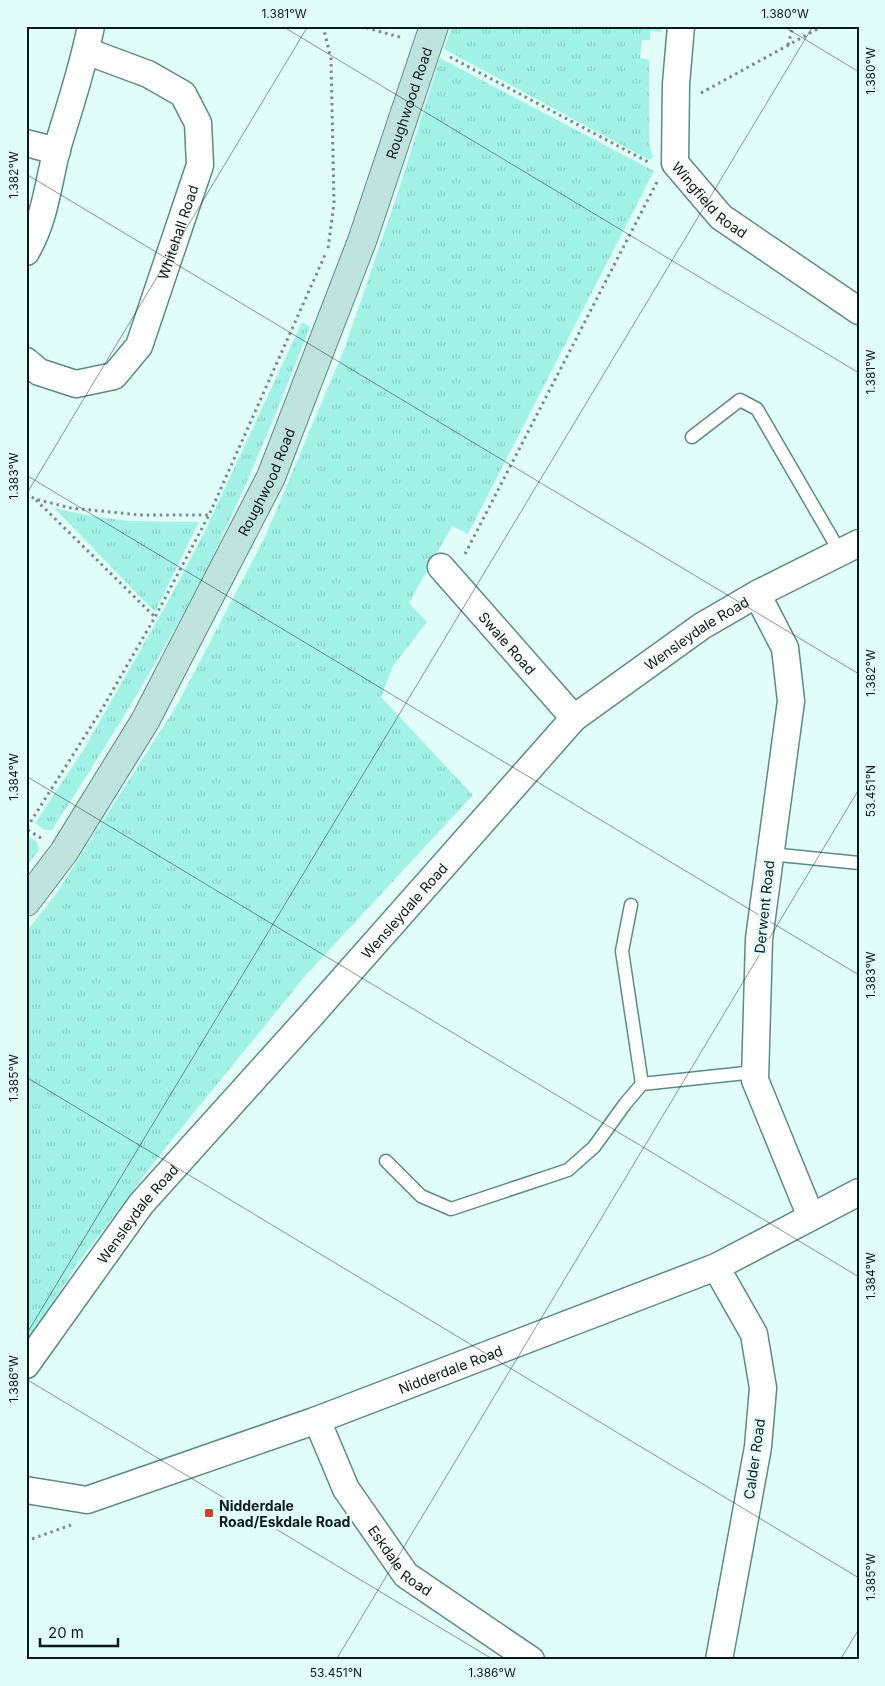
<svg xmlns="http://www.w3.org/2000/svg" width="885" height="1686" font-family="Inter,sans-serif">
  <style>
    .grass { fill: url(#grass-tufts) }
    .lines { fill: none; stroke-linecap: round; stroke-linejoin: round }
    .lane-casing { stroke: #5e8b83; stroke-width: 15 }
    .street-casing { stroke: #5e8b83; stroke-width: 29 }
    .secondary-casing { stroke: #5e8b83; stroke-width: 30 }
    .path { stroke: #748b87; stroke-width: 3; stroke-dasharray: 2.5 4; stroke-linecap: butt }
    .lane { stroke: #fff; stroke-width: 12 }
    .street { stroke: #fff; stroke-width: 26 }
    .secondary { stroke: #bfe4e0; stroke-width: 28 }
    .ticks { fill: none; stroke: #091b19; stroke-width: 1; stroke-opacity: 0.45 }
    .poi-dot { fill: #cd4227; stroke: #e2fef8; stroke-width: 2 }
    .labels { text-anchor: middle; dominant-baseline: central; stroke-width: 5; stroke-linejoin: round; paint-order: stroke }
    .street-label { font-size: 14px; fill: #091b19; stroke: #e2fef8 }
    .poi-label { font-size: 14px; font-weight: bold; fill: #091b19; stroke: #e2fef8; text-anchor: start }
    .neatline { fill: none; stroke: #091b19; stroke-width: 2 }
    .ticks-label { font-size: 12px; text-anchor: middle; fill: #091b19 }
  </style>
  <defs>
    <pattern id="grass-tufts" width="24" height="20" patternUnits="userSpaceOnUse" patternTransform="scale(1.25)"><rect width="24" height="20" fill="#a2f3e6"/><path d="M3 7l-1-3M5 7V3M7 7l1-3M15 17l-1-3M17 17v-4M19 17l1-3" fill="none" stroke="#8ad0c5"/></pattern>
  </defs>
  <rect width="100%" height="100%" fill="#e2fef8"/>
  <g class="grass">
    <polygon points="452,26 661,26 661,32 650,31 650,40 642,40 640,58 649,60 649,143 653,157 649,160 444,49"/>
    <polygon points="440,58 654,171 468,534 452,526 409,603 427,622 393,666 381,697 473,795 306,975 162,1152 78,1263 26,1345 26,932 56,894 177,705 265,537 345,347 399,189"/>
    <path d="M302,322L310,327C278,409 245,491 206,570C160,660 107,745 52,830H45L35,823L84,749L166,605L204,533Z"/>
    <polygon points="54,508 96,517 130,521 199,522 155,612"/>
    <polygon points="26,835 37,842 39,850 26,867"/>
  </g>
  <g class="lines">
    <g class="lane-casing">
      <g id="lane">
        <polyline points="692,437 740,400 757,409 840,552"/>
        <polyline points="770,854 859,863"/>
        <polyline points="631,905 622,951 642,1084"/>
        <polyline points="386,1161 421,1196 451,1209 568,1170 594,1147 625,1104 642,1084 755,1072"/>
      </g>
    </g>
    <g class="street-casing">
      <g id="street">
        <path id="s1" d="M681,26L676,84L675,163L721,217L859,311"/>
        <polyline points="26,143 57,151"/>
        <path d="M26,252C45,220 48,184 57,149C69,108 83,68 91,26"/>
        <path id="s2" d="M26,361L39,372L76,384L114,376L139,346L200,165L198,123L183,94L148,74L86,51"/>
        <path id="s3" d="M441,567L574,718"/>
        <polyline points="757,594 785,648 791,701 759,939 755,1080 811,1217"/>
        <polyline points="716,1267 754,1334 763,1388 758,1447 719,1660"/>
        <path id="s4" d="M26,1365L141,1204L314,1012L574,718L702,626L757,594L859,543"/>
        <path id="s5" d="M317,1420L346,1489L406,1575L531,1660"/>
        <path id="s6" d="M26,1490L87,1500L317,1420L716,1267L859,1192"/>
      </g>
    </g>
    <g class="secondary-casing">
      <g id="secondary">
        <path id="s7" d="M26,902L64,852L145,721L271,477L362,241L434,26"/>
      </g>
    </g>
    <g class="path">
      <polyline points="323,26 331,59 334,203 328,249"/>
      <polyline points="360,26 403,38"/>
      <polyline points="788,45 793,26"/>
      <polyline points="450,57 650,163"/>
      <polyline points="701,93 823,26"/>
      <polyline points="26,494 35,499 71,508 140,515 209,515"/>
      <polyline points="36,500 155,617"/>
      <polyline points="465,554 657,182"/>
      <polyline points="41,838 26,829 102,709 155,617 209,515 325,255"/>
      <polyline points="26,1541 71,1525"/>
    </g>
    <use href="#lane" class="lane"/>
    <use href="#street" class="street"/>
    <use href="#secondary" class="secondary"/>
  </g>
  <path class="ticks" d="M282,26L859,373M783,26L859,72M26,174L859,674M26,475L859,975M26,495L308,26M26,776L859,1277M26,1077L859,1578M26,1335L813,26M26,1379L494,1660M336,1660L859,789M840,1660L859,1629"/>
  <rect class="poi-dot" x="204" y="1508" width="10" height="10" rx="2.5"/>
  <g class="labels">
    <g class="street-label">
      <text stroke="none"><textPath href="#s7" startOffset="890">Roughwood Road</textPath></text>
      <text stroke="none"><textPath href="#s1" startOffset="188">Wingfield Road</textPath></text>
      <text stroke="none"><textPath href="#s2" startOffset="254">Whitehall Road</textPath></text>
      <text stroke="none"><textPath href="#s7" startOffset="485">Roughwood Road</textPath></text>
      <text stroke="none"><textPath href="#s4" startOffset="998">Wensleydale Road</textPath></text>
      <text stroke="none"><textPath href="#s3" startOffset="101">Swale Road</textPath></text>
      <text transform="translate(764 907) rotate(-84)">Derwent Road</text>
      <text stroke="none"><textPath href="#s4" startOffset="592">Wensleydale Road</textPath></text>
      <text stroke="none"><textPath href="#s4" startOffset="188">Wensleydale Road</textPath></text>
      <text stroke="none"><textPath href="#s6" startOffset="448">Nidderdale Road</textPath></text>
      <text transform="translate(754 1459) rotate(-82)">Calder Road</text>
      <text stroke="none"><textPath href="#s5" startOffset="165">Eskdale Road</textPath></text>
    </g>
    <g class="poi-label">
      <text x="219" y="1505">Nidderdale<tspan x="219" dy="16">Road/Eskdale Road</tspan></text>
    </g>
  </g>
  <rect width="885" height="1686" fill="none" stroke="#e2fef8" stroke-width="55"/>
  <path d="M40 1638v8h78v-8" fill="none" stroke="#091b19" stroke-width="2.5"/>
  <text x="48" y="1638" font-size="15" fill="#091b19" stroke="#e2fef8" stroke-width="4" paint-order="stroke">20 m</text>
  <rect x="28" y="28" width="830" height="1630" class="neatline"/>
  <g class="ticks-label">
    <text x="284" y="18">1.381°W</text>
    <text x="785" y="18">1.380°W</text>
    <text transform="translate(871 71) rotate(-90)" y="4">1.380°W</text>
    <text transform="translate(14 175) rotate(-90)" y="4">1.382°W</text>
    <text transform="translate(871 372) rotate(-90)" y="4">1.381°W</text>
    <text transform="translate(14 476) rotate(-90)" y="4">1.383°W</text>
    <text transform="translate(871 673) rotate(-90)" y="4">1.382°W</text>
    <text transform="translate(14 777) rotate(-90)" y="4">1.384°W</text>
    <text transform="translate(871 791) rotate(-90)" y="4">53.451°N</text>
    <text transform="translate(871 975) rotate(-90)" y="4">1.383°W</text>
    <text transform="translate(14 1078) rotate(-90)" y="4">1.385°W</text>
    <text transform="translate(871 1276) rotate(-90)" y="4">1.384°W</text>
    <text transform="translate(14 1379) rotate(-90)" y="4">1.386°W</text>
    <text transform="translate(871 1577) rotate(-90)" y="4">1.385°W</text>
    <text x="336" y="1677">53.451°N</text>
    <text x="492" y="1677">1.386°W</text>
  </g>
</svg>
